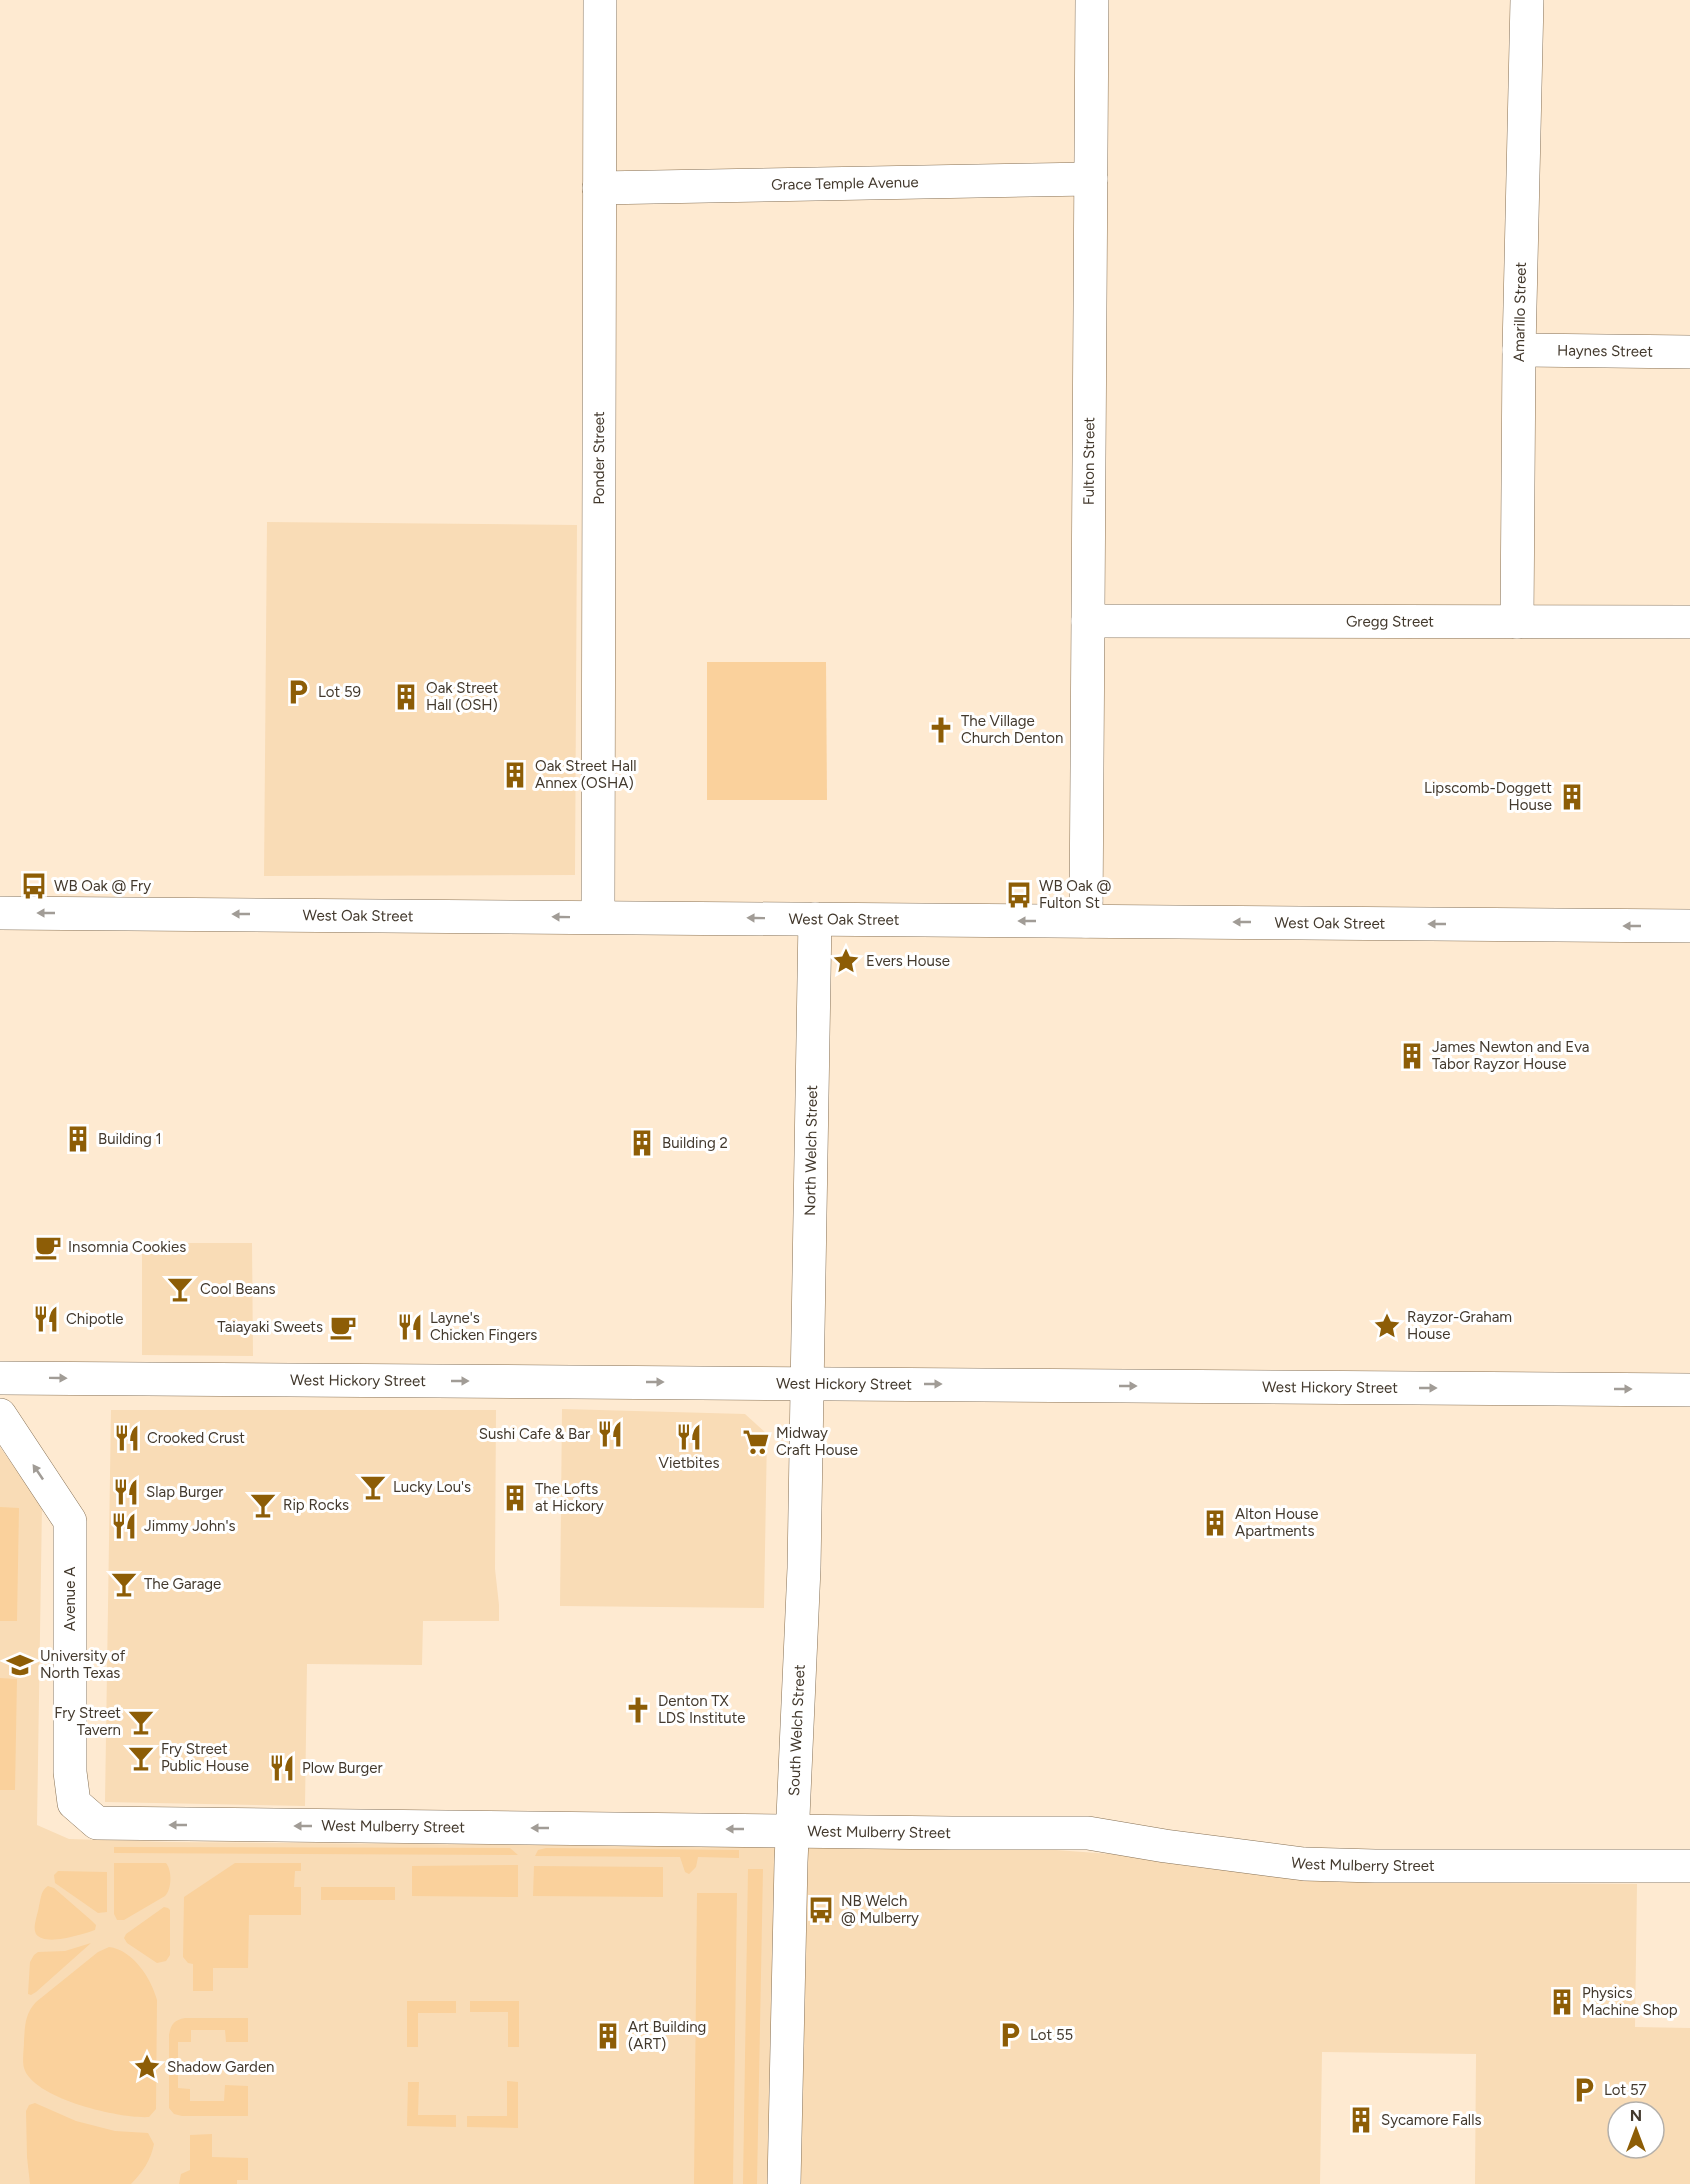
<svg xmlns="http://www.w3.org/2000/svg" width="1690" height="2184" font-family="Figtree,sans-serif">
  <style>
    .built { fill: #f9dcb6; fill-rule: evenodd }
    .green { fill: #fad19c }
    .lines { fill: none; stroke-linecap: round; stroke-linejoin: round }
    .minor-casing { stroke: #877155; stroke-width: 34 }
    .major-casing { stroke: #877155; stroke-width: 34 }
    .minor { stroke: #fff; stroke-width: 33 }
    .major { stroke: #fff; stroke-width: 33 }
    .oneway { fill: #a19c96 }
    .labels { text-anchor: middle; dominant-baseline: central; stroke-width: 6; stroke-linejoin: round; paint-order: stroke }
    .street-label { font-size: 15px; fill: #43392d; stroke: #fff }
    .poi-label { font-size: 15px; fill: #43392d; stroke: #fff; text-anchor: start }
  </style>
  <rect width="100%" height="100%" fill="#feead1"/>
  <g class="built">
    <polygon points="267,522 577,525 575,875 264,876"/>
    <polygon points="142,1243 252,1243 253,1356 142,1355"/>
    <polygon points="562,1409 745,1414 767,1434 764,1608 560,1606"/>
    <polygon points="111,1410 496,1410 495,1569 499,1605 499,1621 423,1621 422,1665 307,1664 305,1806 105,1802"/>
    <path d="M0,1447L42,1506L37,1825L69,1839L168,1842L1042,1849L1179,1859L1353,1882L1637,1884L1635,2027L1690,2028V2184H1475L1476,2054L1322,2052L1320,2184H0ZM1618,2112H1654V2148H1618Z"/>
  </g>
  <g class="green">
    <polygon points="707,662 826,662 827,800 707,800"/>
    <polygon points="0,1507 19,1508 17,1621 0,1621"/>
    <polygon points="0,1678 17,1679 15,1790 0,1790"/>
    <polygon points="114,1847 510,1848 518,1855 114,1853"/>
    <polygon points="546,1848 739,1850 739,1858 698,1857 696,1867 689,1874 685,1872 680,1857 535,1856 538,1850"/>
    <path d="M114,1863H166C172,1870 172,1889 165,1896L124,1920H117L114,1914Z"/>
    <polygon points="235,1863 301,1863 301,1871 295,1871 294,1887 301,1887 301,1915 249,1915 248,1968 213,1968 213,1991 193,1991 193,1964 188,1963 183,1957 184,1897"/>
    <polygon points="518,1865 518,1897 412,1896 412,1866"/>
    <polygon points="534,1866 663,1867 663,1897 533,1896"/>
    <polygon points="748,1869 763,1869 757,2184 743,2184"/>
    <polygon points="58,1871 107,1872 107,1912 98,1913 55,1883 54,1875"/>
    <path d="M48,1886L54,1888L92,1921L96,1925L95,1930C83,1934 45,1947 36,1934C32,1927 38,1914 39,1906C41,1898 41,1890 48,1886Z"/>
    <rect x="321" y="1887" width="74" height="13"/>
    <polygon points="697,1893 737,1893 733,2184 694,2184"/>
    <polygon points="164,1907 168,1908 170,1910 170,1955 166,1961 157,1963 127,1943 124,1938 126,1934"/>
    <polygon points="91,1943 36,1992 31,1995 28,1994 30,1962 34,1955 38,1952 65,1951"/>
    <path d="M109,1947C133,1950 151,1978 157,2000L156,2109L149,2117C121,2119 33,2099 24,2068C22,2060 24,2049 24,2041C25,2025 25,2014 36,2002L98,1952Z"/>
    <polygon points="407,2001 456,2001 456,2013 418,2013 418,2047 407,2047"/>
    <polygon points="470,2001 519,2001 519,2047 508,2047 508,2012 470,2012"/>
    <path d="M185,2018H248V2042H226L225,2030H191V2042H178V2088L190,2089V2101H224L225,2085L248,2086V2116H182L174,2114L169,2108V2035C171,2024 174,2020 185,2018Z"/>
    <polygon points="507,2081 518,2082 518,2128 467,2127 467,2116 507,2116"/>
    <polygon points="408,2082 419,2082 418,2115 456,2115 456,2127 407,2126"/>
    <path d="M35,2103L76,2121L115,2131L148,2133L154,2144C151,2160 142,2173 131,2184H30L27,2157L26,2111L29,2105Z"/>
    <polygon points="212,2134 212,2157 248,2158 248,2180 237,2180 237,2184 179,2184 181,2174 190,2170 190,2135"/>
  </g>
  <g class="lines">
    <g class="minor-casing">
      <g id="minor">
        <path id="s1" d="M599,188L1091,179"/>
        <path id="s2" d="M1519,350L1690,352"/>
        <path id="s3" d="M1088,621L1690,622"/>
        <path id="s4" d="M1517,622L1519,350L1527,0"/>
        <path id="s5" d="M598,917L600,0"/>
        <path id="s6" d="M1086,921L1092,0"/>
        <path id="s7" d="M0,1415L70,1521V1772L74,1803L97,1823L952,1833H1088L1165,1846L1304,1864L1375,1866H1690"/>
        <path id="s8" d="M784,2184L791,1862L804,1568L815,919"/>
      </g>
    </g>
    <g class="major-casing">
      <g id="major">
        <path id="s9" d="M0,913L1690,926"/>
        <path id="s10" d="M0,1378L1690,1390"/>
      </g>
    </g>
    <use href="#minor" class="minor"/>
    <use href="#major" class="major"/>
  </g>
  <defs><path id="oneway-solid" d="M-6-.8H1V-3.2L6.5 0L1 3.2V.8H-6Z" transform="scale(1.5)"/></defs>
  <g class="oneway">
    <use href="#oneway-solid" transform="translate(46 913) rotate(-180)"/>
    <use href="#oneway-solid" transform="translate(241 914) rotate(-180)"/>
    <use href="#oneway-solid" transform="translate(561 917) rotate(-179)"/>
    <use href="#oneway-solid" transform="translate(756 918) rotate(-179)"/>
    <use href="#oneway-solid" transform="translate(1027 921) rotate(-180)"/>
    <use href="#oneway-solid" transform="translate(1242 922) rotate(-180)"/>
    <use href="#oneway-solid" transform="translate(1437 924) rotate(-180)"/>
    <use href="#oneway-solid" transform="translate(1632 926) rotate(-180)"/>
    <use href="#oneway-solid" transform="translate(58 1378) rotate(1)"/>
    <use href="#oneway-solid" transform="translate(460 1381)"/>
    <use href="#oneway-solid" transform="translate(655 1382)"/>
    <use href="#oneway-solid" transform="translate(933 1384)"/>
    <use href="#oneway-solid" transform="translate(1128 1386)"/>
    <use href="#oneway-solid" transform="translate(1428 1388)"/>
    <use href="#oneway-solid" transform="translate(1623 1389)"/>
    <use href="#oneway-solid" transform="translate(38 1472) rotate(-124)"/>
    <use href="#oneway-solid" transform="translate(178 1825) rotate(-180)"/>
    <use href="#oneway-solid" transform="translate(303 1826) rotate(-180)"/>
    <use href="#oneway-solid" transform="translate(540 1828) rotate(-180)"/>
    <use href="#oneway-solid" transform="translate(735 1829) rotate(-180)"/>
  </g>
  <defs>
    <g id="parking-bare" transform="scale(2.07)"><path d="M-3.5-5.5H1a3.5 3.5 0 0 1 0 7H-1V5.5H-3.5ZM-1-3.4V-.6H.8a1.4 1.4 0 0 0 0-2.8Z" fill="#8d5d06" stroke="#fff" stroke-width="2.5" paint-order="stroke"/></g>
    <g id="building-bare" transform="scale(2.07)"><path d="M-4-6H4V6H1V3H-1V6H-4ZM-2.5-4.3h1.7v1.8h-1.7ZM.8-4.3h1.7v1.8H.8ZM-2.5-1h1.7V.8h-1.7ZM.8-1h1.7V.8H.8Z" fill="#8d5d06" stroke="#fff" stroke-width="2.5" paint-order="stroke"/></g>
    <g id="church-bare" transform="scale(2.07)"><path d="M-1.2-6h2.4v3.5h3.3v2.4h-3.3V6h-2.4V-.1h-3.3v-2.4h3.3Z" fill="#8d5d06" stroke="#fff" stroke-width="2.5" paint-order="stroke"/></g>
    <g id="bus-bare" transform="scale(2.07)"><path d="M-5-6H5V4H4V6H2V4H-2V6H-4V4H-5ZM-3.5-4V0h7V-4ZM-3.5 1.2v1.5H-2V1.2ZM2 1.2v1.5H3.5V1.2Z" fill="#8d5d06" stroke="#fff" stroke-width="2.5" paint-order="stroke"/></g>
    <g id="sight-bare" transform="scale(2.07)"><path d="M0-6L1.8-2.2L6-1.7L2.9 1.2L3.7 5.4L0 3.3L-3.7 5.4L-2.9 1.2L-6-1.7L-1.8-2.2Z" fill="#8d5d06" stroke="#fff" stroke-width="2.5" paint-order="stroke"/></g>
    <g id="cafe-bare" transform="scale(2.07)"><path d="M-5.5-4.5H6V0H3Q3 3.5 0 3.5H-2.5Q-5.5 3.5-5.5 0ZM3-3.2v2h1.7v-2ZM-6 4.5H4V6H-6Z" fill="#8d5d06" stroke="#fff" stroke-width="2.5" paint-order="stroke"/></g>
    <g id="bar-bare" transform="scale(2.07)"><path d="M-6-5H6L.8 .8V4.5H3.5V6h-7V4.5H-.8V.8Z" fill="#8d5d06" stroke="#fff" stroke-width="2.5" paint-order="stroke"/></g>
    <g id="restaurant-bare" transform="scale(2.07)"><path d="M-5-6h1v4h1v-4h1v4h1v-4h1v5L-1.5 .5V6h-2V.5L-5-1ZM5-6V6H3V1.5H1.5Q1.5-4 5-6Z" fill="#8d5d06" stroke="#fff" stroke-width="2.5" paint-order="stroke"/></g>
    <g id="supermarket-bare" transform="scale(2.07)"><path d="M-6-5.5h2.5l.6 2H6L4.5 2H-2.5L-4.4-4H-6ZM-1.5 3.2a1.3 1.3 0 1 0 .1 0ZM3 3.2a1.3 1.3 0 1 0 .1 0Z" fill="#8d5d06" stroke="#fff" stroke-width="2.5" paint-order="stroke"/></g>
    <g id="university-bare" transform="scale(2.07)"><path d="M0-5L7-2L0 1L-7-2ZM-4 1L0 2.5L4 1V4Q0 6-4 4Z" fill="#8d5d06" stroke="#fff" stroke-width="2.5" paint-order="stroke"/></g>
  </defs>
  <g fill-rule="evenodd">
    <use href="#parking-bare" x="298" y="692"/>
    <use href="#building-bare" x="406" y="697"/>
    <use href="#church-bare" x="941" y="730"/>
    <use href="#building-bare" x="515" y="775"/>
    <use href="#building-bare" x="1572" y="797"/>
    <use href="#bus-bare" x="34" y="886"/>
    <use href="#bus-bare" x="1019" y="895"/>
    <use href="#sight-bare" x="846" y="961"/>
    <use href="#building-bare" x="1412" y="1056"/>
    <use href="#building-bare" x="78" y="1139"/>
    <use href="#building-bare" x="642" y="1143"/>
    <use href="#cafe-bare" x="48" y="1247"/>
    <use href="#bar-bare" x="180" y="1289"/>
    <use href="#restaurant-bare" x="46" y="1319"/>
    <use href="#sight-bare" x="1387" y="1326"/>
    <use href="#cafe-bare" x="343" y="1327"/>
    <use href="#restaurant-bare" x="410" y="1327"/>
    <use href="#restaurant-bare" x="610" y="1434"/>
    <use href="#restaurant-bare" x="689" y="1437"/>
    <use href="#restaurant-bare" x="127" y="1438"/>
    <use href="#supermarket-bare" x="756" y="1442"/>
    <use href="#bar-bare" x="373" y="1487"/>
    <use href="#restaurant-bare" x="126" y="1492"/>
    <use href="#building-bare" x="515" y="1498"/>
    <use href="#bar-bare" x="263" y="1505"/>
    <use href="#building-bare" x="1215" y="1523"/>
    <use href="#restaurant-bare" x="124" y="1526"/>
    <use href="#bar-bare" x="124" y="1584"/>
    <use href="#university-bare" x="20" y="1665"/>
    <use href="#church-bare" x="638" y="1710"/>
    <use href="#bar-bare" x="141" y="1722"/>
    <use href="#bar-bare" x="141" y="1758"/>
    <use href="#restaurant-bare" x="282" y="1768"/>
    <use href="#bus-bare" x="821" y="1910"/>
    <use href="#building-bare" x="1562" y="2002"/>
    <use href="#parking-bare" x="1010" y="2035"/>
    <use href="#building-bare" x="608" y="2036"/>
    <use href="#sight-bare" x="147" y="2067"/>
    <use href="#parking-bare" x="1584" y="2090"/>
    <use href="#building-bare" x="1361" y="2120"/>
  </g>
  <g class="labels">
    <g class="street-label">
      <text stroke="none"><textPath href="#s1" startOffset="246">Grace Temple Avenue</textPath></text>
      <text stroke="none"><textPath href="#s4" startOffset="310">Amarillo Street</textPath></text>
      <text stroke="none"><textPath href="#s2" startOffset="86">Haynes Street</textPath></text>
      <text stroke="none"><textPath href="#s5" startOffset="459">Ponder Street</textPath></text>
      <text stroke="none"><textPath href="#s6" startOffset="460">Fulton Street</textPath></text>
      <text stroke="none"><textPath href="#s3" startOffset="302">Gregg Street</textPath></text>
      <text stroke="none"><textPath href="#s9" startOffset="358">West Oak Street</textPath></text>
      <text stroke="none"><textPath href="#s9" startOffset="844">West Oak Street</textPath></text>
      <text stroke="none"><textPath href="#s9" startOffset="1330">West Oak Street</textPath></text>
      <text stroke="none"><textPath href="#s8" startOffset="1034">North Welch Street</textPath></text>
      <text stroke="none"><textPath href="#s10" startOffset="358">West Hickory Street</textPath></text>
      <text stroke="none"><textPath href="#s10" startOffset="844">West Hickory Street</textPath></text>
      <text stroke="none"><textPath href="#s10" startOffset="1330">West Hickory Street</textPath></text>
      <text transform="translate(70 1599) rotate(-90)">Avenue A</text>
      <text stroke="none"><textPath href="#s8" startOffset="454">South Welch Street</textPath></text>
      <text stroke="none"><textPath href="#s7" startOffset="736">West Mulberry Street</textPath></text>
      <text stroke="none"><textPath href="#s7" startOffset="1222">West Mulberry Street</textPath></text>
      <text stroke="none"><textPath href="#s7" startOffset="1708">West Mulberry Street</textPath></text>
    </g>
    <g class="poi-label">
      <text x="426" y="688">Oak Street<tspan x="426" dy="17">Hall (OSH)</tspan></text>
      <text x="318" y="692">Lot 59</text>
      <text x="961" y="721">The Village<tspan x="961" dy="17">Church Denton</tspan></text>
      <text x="535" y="766">Oak Street Hall<tspan x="535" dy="17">Annex (OSHA)</tspan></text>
      <text x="1552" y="788" text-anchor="end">Lipscomb-Doggett<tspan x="1552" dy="17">House</tspan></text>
      <text x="54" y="886">WB Oak @ Fry</text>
      <text x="1039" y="886">WB Oak @<tspan x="1039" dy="17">Fulton St</tspan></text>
      <text x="866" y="961">Evers House</text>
      <text x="1432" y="1047">James Newton and Eva<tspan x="1432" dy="17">Tabor Rayzor House</tspan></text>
      <text x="98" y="1139">Building 1</text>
      <text x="662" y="1143">Building 2</text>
      <text x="68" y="1247">Insomnia Cookies</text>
      <text x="200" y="1289">Cool Beans</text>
      <text x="1407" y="1317">Rayzor-Graham<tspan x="1407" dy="17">House</tspan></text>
      <text x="430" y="1318">Layne's<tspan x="430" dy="17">Chicken Fingers</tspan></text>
      <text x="66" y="1319">Chipotle</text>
      <text x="323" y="1327" text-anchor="end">Taiayaki Sweets</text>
      <text x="776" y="1433">Midway<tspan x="776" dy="17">Craft House</tspan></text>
      <text x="590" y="1434" text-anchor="end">Sushi Cafe &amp; Bar</text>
      <text x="147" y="1438">Crooked Crust</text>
      <text x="689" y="1463" text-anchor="middle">Vietbites</text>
      <text x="393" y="1487">Lucky Lou's</text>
      <text x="535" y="1489">The Lofts<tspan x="535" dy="17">at Hickory</tspan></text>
      <text x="146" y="1492">Slap Burger</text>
      <text x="283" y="1505">Rip Rocks</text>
      <text x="1235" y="1514">Alton House<tspan x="1235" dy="17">Apartments</tspan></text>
      <text x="144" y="1526">Jimmy John's</text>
      <text x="144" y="1584">The Garage</text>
      <text x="40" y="1656">University of<tspan x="40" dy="17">North Texas</tspan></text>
      <text x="658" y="1701">Denton TX<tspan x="658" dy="17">LDS Institute</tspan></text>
      <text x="121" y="1713" text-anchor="end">Fry Street<tspan x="121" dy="17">Tavern</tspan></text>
      <text x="161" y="1749">Fry Street<tspan x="161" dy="17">Public House</tspan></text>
      <text x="302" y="1768">Plow Burger</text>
      <text x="841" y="1901">NB Welch<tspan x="841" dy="17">@ Mulberry</tspan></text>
      <text x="1582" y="1993">Physics<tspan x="1582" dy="17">Machine Shop</tspan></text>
      <text x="628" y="2027">Art Building<tspan x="628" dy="17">(ART)</tspan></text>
      <text x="1030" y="2035">Lot 55</text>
      <text x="167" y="2067">Shadow Garden</text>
      <text x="1604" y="2090">Lot 57</text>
      <text x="1381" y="2120">Sycamore Falls</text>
    </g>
  </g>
  <g transform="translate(1636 2130)"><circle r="28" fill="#ffffff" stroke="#b4b0ab" stroke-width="1.5"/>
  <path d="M0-4.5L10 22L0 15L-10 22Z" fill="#8d5d06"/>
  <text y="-9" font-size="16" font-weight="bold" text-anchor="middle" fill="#43392d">N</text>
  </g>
</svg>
